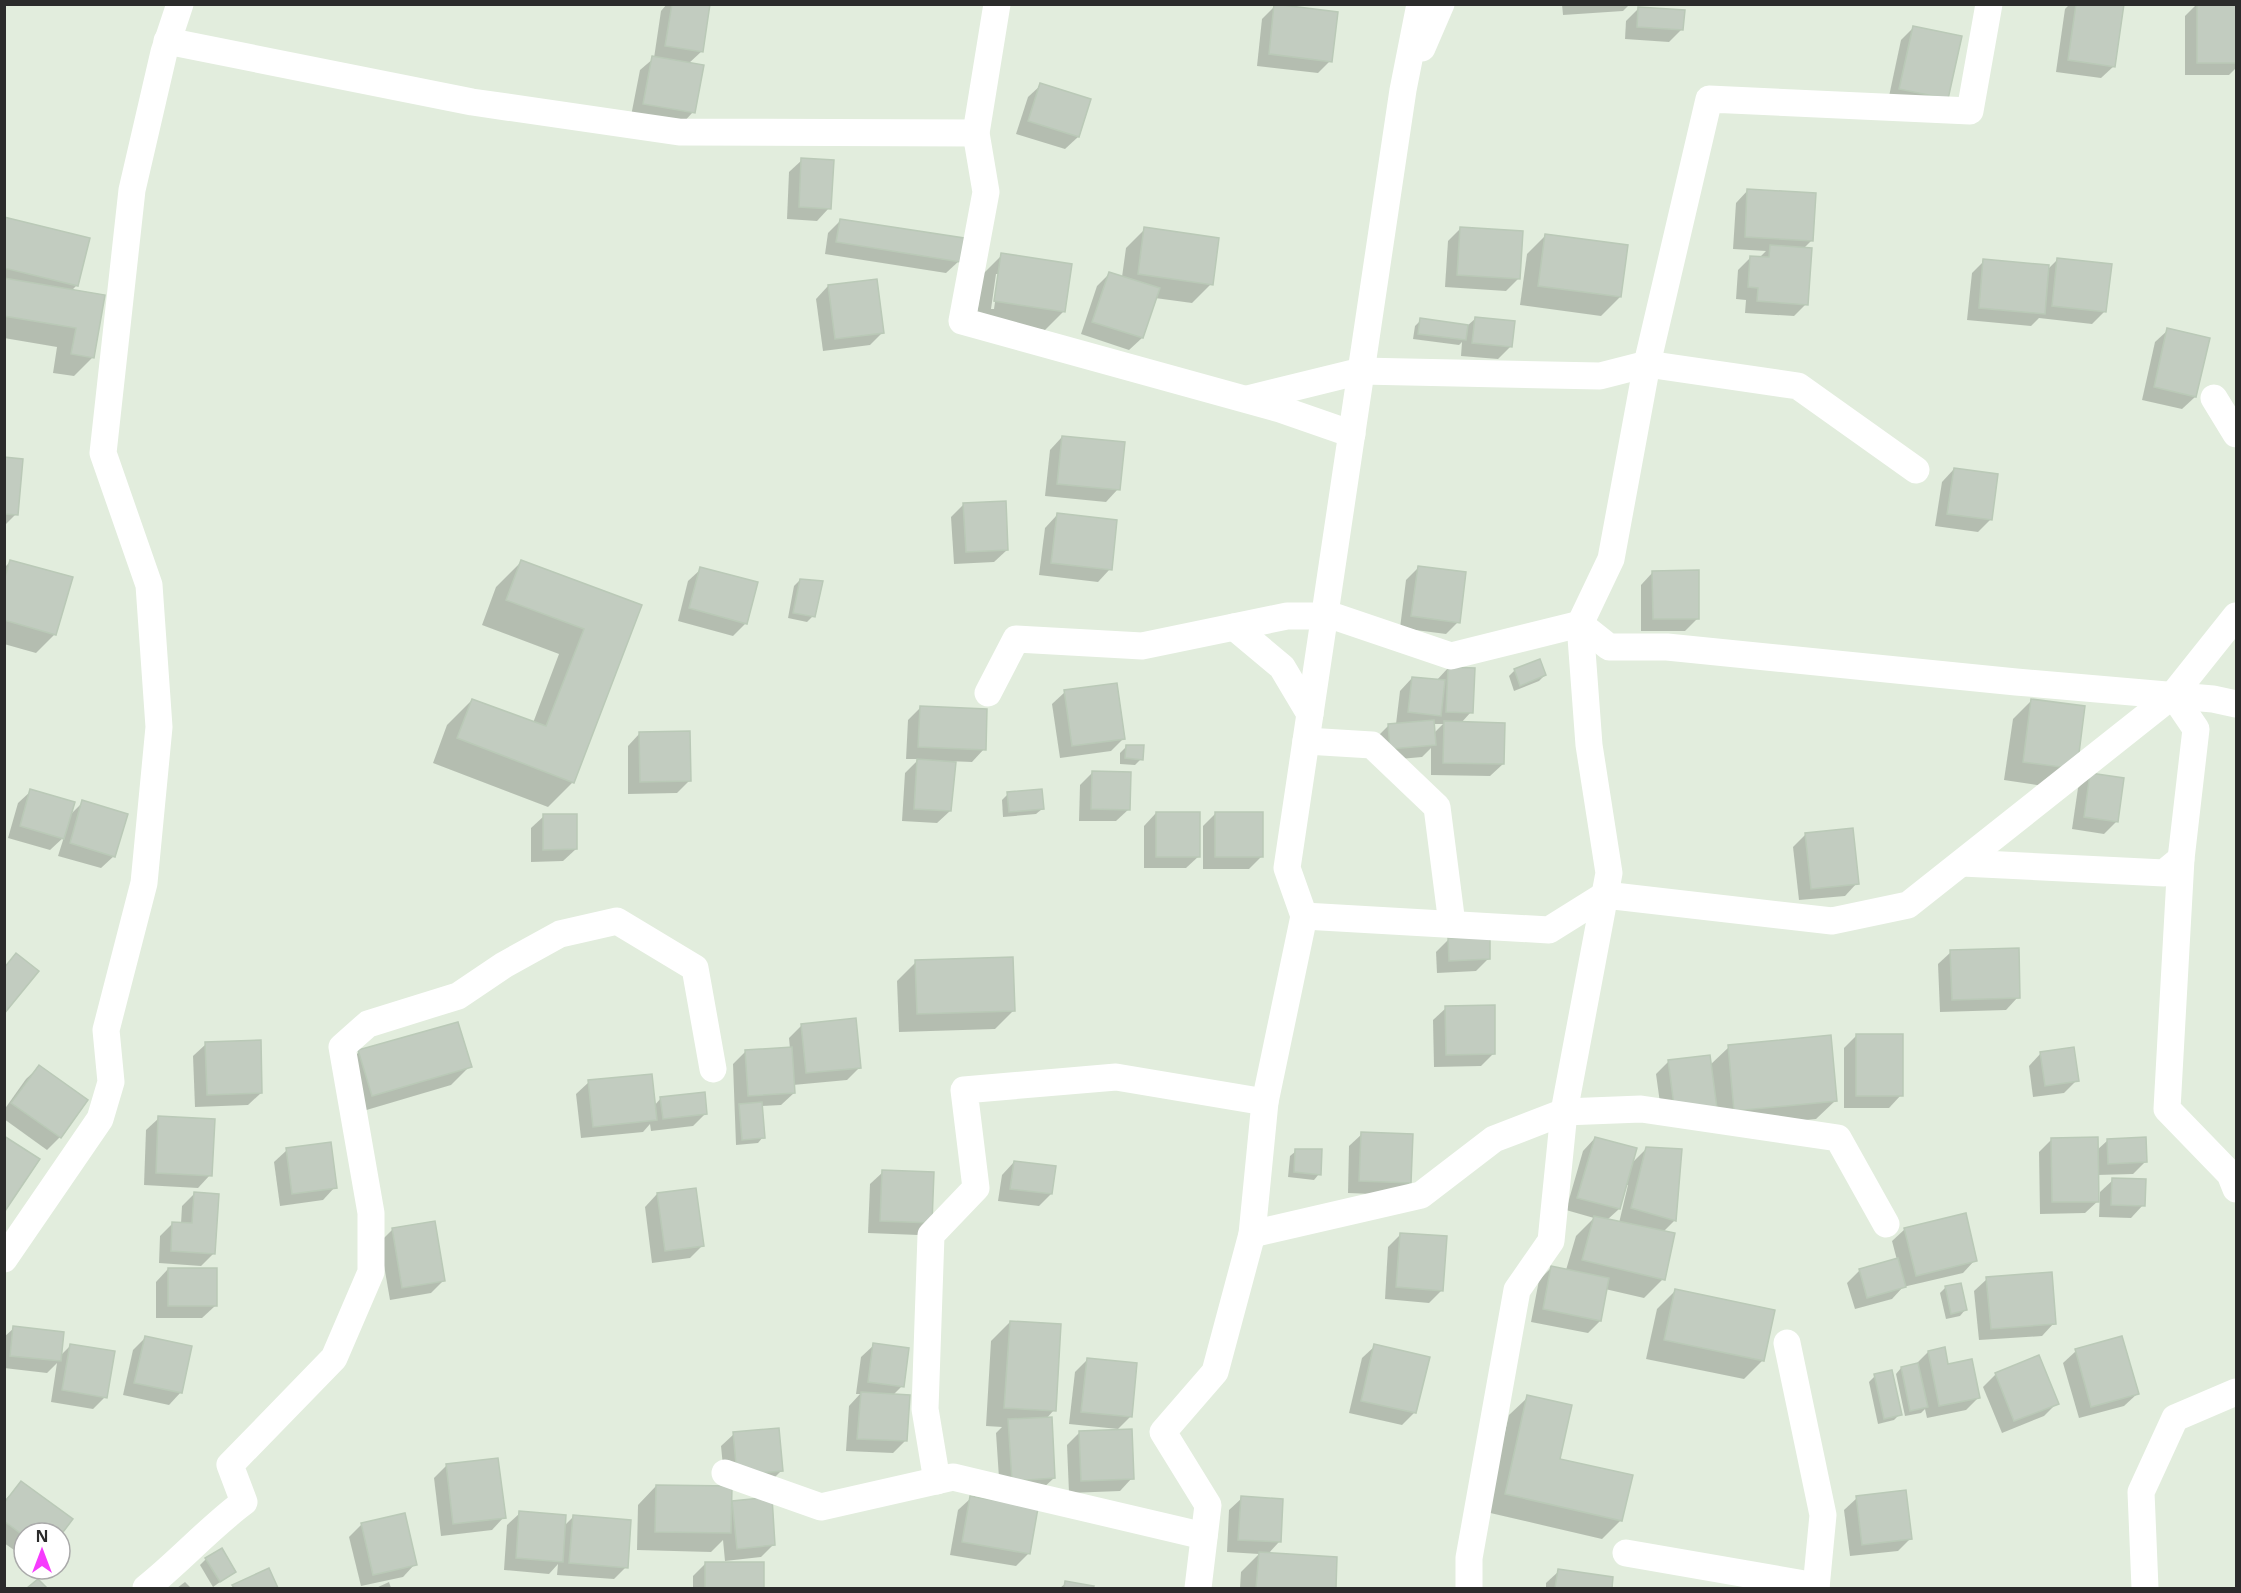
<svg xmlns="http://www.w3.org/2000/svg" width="2241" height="1593" font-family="'Open Sans',sans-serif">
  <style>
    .shadow { fill: #0003; fill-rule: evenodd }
    .building { fill: #c2ccc0; stroke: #bac9b7; stroke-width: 1.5 }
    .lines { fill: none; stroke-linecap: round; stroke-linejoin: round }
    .minor { stroke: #fff; stroke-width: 27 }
  </style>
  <rect width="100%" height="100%" fill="#e2eddd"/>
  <g class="shadow">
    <polygon points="667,4 709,4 702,51 688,64 693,112 681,125 631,116 640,70 654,58 661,11"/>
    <polygon points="1562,4 1630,4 1623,11 1563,15"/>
    <polygon points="2070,4 2123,4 2114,66 2101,78 2056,72 2065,9"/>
    <polygon points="2197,4 2236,4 2236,68 2229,75 2185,75 2185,16"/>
    <polygon points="1275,6 1330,61 1318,73 1257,66 1262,19"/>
    <polygon points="1639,8 1681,30 1669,42 1625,39 1626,21"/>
    <polygon points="1913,28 1947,98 1888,101 1901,40"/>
    <polygon points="1041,85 1089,100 1078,137 1065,149 1016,134 1028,97"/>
    <polygon points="802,160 829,208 817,221 787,219 789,172"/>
    <polygon points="1748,190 1812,240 1803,249 1806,304 1794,316 1745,313 1746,300 1736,299 1738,270 1751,257 1759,258 1766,251 1733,249 1736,203"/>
    <polygon points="5,218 76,286 71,291 93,357 74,376 53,373 57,347 4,338"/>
    <polygon points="841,220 959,261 946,273 825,254 828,233"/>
    <polygon points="1145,229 1211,284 1192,303 1155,298 1142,338 1129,350 1081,334 1097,286 1110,273 1122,277 1126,248"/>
    <polygon points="1460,229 1519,278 1506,291 1445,287 1448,241"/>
    <polygon points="1546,235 1620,297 1601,316 1520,305 1527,254"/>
    <path d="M1002,255L1064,311L1045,330L976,320L983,274ZM996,274H999L994,309H991Z"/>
    <polygon points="2057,260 2105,311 2092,324 2039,318 2031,326 1967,320 1972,273 1984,261 2048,269"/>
    <polygon points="828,286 883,332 870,345 823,351 816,299"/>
    <polygon points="1476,318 1511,346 1498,359 1461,356 1462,342 1459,345 1413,339 1415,326 1421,320 1467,326"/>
    <polygon points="2168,330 2195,397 2182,409 2142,400 2155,342"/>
    <polygon points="1062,437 1118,489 1106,502 1045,496 1050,450"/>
    <polygon points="4,458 16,514 4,526"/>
    <polygon points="1954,469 1990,520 1978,532 1935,526 1942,482"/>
    <polygon points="964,504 1007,550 994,562 954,564 951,517"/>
    <polygon points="1057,515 1110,569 1098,582 1039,575 1045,528"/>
    <polygon points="11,561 55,634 36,653 4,644 4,568"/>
    <polygon points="522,561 640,606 573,782 548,807 433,763 447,725 472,700 533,723 559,654 482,625 496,587"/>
    <polygon points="1419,567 1458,622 1446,634 1400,628 1406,580"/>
    <polygon points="701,569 746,623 733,636 678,621 688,581"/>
    <polygon points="1653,572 1698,618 1685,631 1641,631 1641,585"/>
    <polygon points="800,580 813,616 807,622 788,618 794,586"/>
    <polygon points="1539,661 1545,675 1539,681 1514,691 1509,676 1514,671"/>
    <path d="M1448,668L1471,712L1461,723L1503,764L1490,776L1431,775V748L1422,757L1378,761L1376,738L1389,725L1396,724L1400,691L1412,678L1436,681ZM1433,724H1443L1434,733Z"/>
    <polygon points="1065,692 1123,739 1111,751 1060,758 1052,704"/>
    <polygon points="2032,700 2084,708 2056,788 2004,780 2013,719"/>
    <polygon points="921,707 984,749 972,762 947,761 950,811 937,823 902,821 905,773 919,759 906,759 908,720"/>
    <polygon points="640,733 690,780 677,793 628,794 628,746"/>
    <polygon points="1126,747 1141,759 1135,765 1120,764 1120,753"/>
    <polygon points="1092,773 1129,809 1116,821 1079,821 1080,785"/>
    <polygon points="2090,775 2117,821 2104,834 2072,829 2078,788"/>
    <polygon points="31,791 70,815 83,802 114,856 101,868 58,856 64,837 50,850 8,838 18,803"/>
    <polygon points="1008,794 1042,809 1036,814 1003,817 1002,800"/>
    <polygon points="1156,813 1199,856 1186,868 1144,868 1144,826"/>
    <polygon points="1216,813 1262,856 1249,869 1203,869 1203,826"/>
    <polygon points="544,816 576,849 563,861 531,862 531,828"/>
    <polygon points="1806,834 1857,883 1845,896 1799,900 1793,847"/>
    <polygon points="1448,940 1489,958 1476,971 1437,973 1436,952"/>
    <polygon points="1951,952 2018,997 2006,1010 1940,1012 1938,964"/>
    <polygon points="916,962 1014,1010 995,1029 899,1032 897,981"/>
    <polygon points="1446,1008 1494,1053 1481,1066 1434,1067 1433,1020"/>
    <polygon points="802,1025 860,1067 847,1080 793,1085 794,1093 781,1105 761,1106 763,1137 758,1143 736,1145 733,1064 745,1052 790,1049 789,1038"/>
    <polygon points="1857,1035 1901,1095 1889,1108 1844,1108 1844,1048"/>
    <polygon points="206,1044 261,1093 248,1105 195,1107 193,1056"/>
    <polygon points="1729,1047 1835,1101 1816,1119 1716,1129 1663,1125 1656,1074 1669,1061 1710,1065"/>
    <polygon points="359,1052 470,1066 451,1085 353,1114 340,1071"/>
    <polygon points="2041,1053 2077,1080 2064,1093 2033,1097 2029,1066"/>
    <polygon points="39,1067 60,1137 47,1150 4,1119 4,1110 26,1079"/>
    <polygon points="589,1082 654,1106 661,1098 705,1114 693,1126 651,1131 650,1124 643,1132 581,1138 576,1094"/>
    <polygon points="159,1118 210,1175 198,1188 144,1185 146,1130"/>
    <polygon points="1362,1134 1410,1183 1397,1195 1348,1193 1349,1146"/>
    <path d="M1595,1138L1631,1164L1647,1148L1675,1220L1663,1232V1279L1644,1298L1605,1289L1600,1321L1588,1333L1531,1322L1539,1280L1552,1267L1566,1270L1576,1236L1594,1218L1566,1210L1583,1151ZM1625,1185H1628L1619,1223L1607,1220L1619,1209Z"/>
    <polygon points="2051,1140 2096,1151 2108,1140 2145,1162 2133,1174 2097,1175 2099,1200 2085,1213 2040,1214 2039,1152"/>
    <polygon points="287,1150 335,1187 323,1200 280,1206 274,1162"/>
    <polygon points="1296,1151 1319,1174 1314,1180 1288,1177 1290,1156"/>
    <polygon points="1014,1162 1051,1194 1039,1206 998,1201 1002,1175"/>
    <polygon points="883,1172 930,1222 918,1235 868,1233 870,1184"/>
    <polygon points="2113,1180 2143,1205 2131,1218 2099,1217 2100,1192"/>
    <polygon points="194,1194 214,1253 201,1266 159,1263 160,1236 173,1223 181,1224 182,1206"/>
    <polygon points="657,1194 702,1246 690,1258 652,1263 645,1207"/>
    <polygon points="393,1229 444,1280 431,1293 390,1300 380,1242"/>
    <polygon points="1905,1229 1975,1260 1963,1273 1903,1287 1892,1299 1855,1309 1847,1283 1860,1270 1897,1260 1892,1241"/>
    <polygon points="1401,1234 1442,1290 1429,1303 1385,1299 1388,1247"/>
    <polygon points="168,1269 215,1306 202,1318 156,1318 156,1282"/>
    <polygon points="1987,1279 2054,1323 2042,1336 1979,1340 1974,1291"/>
    <polygon points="1946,1287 1965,1310 1960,1316 1946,1319 1940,1293"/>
    <polygon points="1676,1290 1763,1360 1744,1379 1646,1359 1657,1309"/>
    <polygon points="1010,1322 1054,1410 1046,1419 1054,1478 1041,1490 1000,1493 996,1433 1002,1427 986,1426 991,1341"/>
    <polygon points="14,1328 60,1356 71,1345 105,1397 93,1409 51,1402 57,1363 47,1373 4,1368 4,1337"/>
    <polygon points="145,1338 181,1392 169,1405 123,1395 133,1350"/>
    <polygon points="874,1345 902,1386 893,1395 905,1441 893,1453 846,1451 849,1406 860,1394 856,1394 861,1357"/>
    <polygon points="1375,1346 1415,1412 1402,1425 1349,1413 1362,1358"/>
    <polygon points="2076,1351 2137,1394 2124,1406 2079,1418 2063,1363"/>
    <polygon points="1928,1352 1947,1366 1978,1398 1966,1410 1927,1418 1925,1409 1921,1413 1905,1416 1896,1374 1901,1368 1915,1365"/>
    <polygon points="1087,1360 1130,1417 1118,1429 1069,1424 1075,1372"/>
    <polygon points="1996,1374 2057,1403 2044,1416 2002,1433 1983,1387"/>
    <polygon points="1875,1376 1900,1414 1894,1420 1878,1424 1869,1382"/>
    <polygon points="1528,1397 1558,1460 1621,1520 1602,1539 1486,1512 1509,1415"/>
    <polygon points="1080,1432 1132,1478 1120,1491 1069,1493 1067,1445"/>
    <polygon points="734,1434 781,1471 769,1483 731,1487 730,1503 770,1498 773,1545 761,1557 725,1561 723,1540 711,1552 637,1550 638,1505 656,1486 725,1487 721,1446"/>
    <polygon points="446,1466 504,1517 492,1530 441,1536 434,1478"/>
    <polygon points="22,1483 71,1519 60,1533 24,1533 24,1557 4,1543 4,1501"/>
    <polygon points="971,1498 1028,1554 1016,1566 950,1555 958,1510"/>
    <polygon points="1242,1498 1279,1542 1268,1554 1336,1558 1334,1588 1240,1588 1241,1572 1259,1554 1227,1552 1229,1510"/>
    <polygon points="1857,1498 1911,1538 1898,1551 1850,1556 1844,1510"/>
    <polygon points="520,1513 564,1526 573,1517 626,1567 614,1579 557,1575 558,1564 549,1574 504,1570 507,1525"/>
    <polygon points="362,1524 415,1564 403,1577 361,1586 349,1537"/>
    <polygon points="206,1559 234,1572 213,1587 200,1565"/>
    <polygon points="705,1564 762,1564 762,1588 693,1588 693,1576"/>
    <polygon points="268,1570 277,1588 231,1588 233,1587"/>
    <polygon points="1559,1571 1612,1578 1610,1588 1546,1588 1546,1583"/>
    <polygon points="185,1582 191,1588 177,1588"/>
    <polygon points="389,1582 391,1588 376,1588"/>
    <polygon points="1066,1583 1092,1588 1060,1588"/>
  </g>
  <g class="building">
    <polygon points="672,4 710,4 703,52 665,46"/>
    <polygon points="1274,4 1338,12 1332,62 1269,54"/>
    <polygon points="2076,4 2124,4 2115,67 2068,60"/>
    <rect x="2197" y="4" width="39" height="59"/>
    <polygon points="1638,7 1685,10 1683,30 1637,27"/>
    <polygon points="1913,26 1962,36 1948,99 1899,89"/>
    <polygon points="652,56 704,65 695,113 643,104"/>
    <polygon points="1040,83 1091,99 1079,137 1028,121"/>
    <polygon points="801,158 834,160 831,209 799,207"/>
    <polygon points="1747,189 1816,193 1813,241 1745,237"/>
    <polygon points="4,217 90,238 78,286 4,268"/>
    <polygon points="840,219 964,238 960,262 836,242"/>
    <polygon points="1144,227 1219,238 1213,285 1138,274"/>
    <polygon points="1460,227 1523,231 1520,279 1457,275"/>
    <polygon points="1545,234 1628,245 1621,297 1538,286"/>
    <polygon points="1770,245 1812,248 1808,305 1757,301 1758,288 1748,287 1750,256 1769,257"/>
    <polygon points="1001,253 1072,264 1065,312 994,301"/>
    <polygon points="2057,258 2112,264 2106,312 2052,306"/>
    <polygon points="1983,259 2049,265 2045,314 1979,308"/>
    <polygon points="1109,272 1160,288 1143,338 1092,322"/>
    <polygon points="4,278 105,295 94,358 71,354 76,328 4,316"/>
    <polygon points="877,279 884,333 835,339 828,285"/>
    <polygon points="1475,317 1515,321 1512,347 1472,343"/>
    <polygon points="1420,318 1468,325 1466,340 1418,334"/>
    <polygon points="2167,328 2210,338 2196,397 2154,387"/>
    <polygon points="1062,436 1125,442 1120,490 1057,484"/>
    <polygon points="4,457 23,459 18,515 4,514"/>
    <polygon points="1954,468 1998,474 1992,520 1947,514"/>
    <polygon points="1006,501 1008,550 966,552 963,503"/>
    <polygon points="1057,513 1117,520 1112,570 1051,563"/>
    <polygon points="10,560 73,577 56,635 4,620 4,580"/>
    <polygon points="521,560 642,605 574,783 457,738 472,699 546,726 584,629 506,600"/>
    <polygon points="1418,566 1466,572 1460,623 1411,616"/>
    <polygon points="700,567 758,582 747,624 689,608"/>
    <polygon points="1699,570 1699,619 1653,619 1652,571"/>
    <polygon points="800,579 823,581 815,617 793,613"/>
    <polygon points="1540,659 1546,675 1520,686 1514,669"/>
    <polygon points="1448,667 1475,668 1473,713 1446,712"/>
    <polygon points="1412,677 1445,680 1441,716 1408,712"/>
    <polygon points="1117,683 1125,739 1072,746 1064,690"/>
    <polygon points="2031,699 2085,706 2077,769 2023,762"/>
    <polygon points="920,706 987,709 986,750 918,747"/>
    <polygon points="1434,720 1436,745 1390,749 1388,724"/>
    <polygon points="1444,721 1505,723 1504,764 1443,763"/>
    <polygon points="690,731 691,781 640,782 639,732"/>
    <polygon points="1126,745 1144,745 1143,760 1125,758"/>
    <polygon points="917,759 956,762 951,811 914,809"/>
    <polygon points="1092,771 1131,772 1130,810 1091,809"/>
    <polygon points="2090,773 2124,778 2118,822 2084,817"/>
    <polygon points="30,789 75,802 64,839 20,826"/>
    <polygon points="1042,789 1044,809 1009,812 1007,792"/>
    <polygon points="82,800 128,814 115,857 70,843"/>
    <rect x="1156" y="812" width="44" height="45"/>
    <rect x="1215" y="812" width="48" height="45"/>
    <polygon points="543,814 577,814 577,849 543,850"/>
    <polygon points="1853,828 1859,884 1811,889 1805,833"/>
    <polygon points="1490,937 1490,959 1449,961 1448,938"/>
    <polygon points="2019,948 2020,998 1952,1000 1950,950"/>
    <polygon points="16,953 39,971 4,1014 4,968"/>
    <polygon points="1013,957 1015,1011 917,1014 915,960"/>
    <polygon points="1495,1005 1495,1054 1446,1055 1445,1006"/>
    <polygon points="856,1018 861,1068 806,1073 801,1024"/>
    <polygon points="458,1022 472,1067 372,1096 358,1050"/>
    <rect x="1856" y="1034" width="47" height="62"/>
    <polygon points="1831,1035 1837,1101 1734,1111 1728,1045"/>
    <polygon points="261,1040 262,1093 207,1095 205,1042"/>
    <polygon points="792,1047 795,1093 748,1096 745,1050"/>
    <polygon points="2074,1047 2079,1081 2045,1086 2040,1052"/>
    <polygon points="1710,1055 1717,1108 1675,1113 1668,1060"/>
    <polygon points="39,1065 88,1100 61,1138 11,1103"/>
    <polygon points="652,1074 657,1120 593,1127 588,1080"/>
    <polygon points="705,1092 707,1114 663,1119 660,1097"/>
    <polygon points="762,1102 765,1138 742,1140 739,1104"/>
    <polygon points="158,1116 215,1119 212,1176 156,1173"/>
    <polygon points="1361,1132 1413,1134 1411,1183 1359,1181"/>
    <polygon points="4,1136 40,1159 5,1211 4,1210"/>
    <polygon points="1595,1137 1637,1148 1620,1209 1577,1198"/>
    <polygon points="2098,1137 2099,1202 2052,1202 2051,1138"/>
    <polygon points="2146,1137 2147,1162 2108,1164 2107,1139"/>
    <polygon points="331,1142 337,1188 292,1194 286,1148"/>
    <polygon points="1646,1147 1682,1149 1676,1221 1631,1208"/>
    <polygon points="1295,1149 1322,1149 1321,1175 1294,1172"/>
    <polygon points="1014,1161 1056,1166 1052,1194 1010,1189"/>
    <polygon points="882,1170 934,1172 932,1223 880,1221"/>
    <polygon points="2112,1178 2146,1179 2145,1206 2111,1205"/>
    <polygon points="696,1188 704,1246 665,1251 657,1193"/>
    <polygon points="194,1192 219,1194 215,1254 171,1251 172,1222 192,1223"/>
    <polygon points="1966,1213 1977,1261 1916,1276 1904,1228"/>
    <polygon points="1594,1216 1675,1233 1665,1280 1582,1260"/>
    <polygon points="435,1221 445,1281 402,1288 392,1228"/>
    <polygon points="1400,1233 1447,1236 1443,1291 1396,1287"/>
    <polygon points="1898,1258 1906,1287 1867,1298 1859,1269"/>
    <polygon points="1551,1266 1609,1278 1601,1321 1543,1309"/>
    <rect x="168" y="1268" width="49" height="38"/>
    <polygon points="2052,1272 2056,1324 1991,1329 1986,1277"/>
    <polygon points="1961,1283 1967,1310 1951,1314 1945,1286"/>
    <polygon points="1675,1289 1775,1310 1764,1361 1664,1340"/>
    <polygon points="1010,1321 1061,1324 1056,1411 1004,1408"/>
    <polygon points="13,1326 64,1332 61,1361 10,1356"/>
    <polygon points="145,1336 192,1346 182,1393 134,1383"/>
    <polygon points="2122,1336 2139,1394 2091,1407 2075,1349"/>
    <polygon points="873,1343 909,1348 904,1387 868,1382"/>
    <polygon points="70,1344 115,1351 107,1398 62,1390"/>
    <polygon points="1374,1344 1430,1357 1416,1413 1361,1401"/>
    <polygon points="1945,1347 1948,1364 1972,1359 1980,1398 1939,1406 1928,1351"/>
    <polygon points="2039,1355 2059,1404 2014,1421 1995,1373"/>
    <polygon points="1087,1358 1137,1363 1132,1417 1081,1412"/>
    <polygon points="1918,1363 1928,1407 1910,1411 1901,1367"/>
    <polygon points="1892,1370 1902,1415 1884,1419 1874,1374"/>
    <polygon points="861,1392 910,1395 907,1441 857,1439"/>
    <polygon points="1527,1395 1572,1405 1560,1459 1633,1475 1622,1521 1505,1494"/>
    <polygon points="1052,1417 1055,1478 1012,1481 1008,1419"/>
    <polygon points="779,1428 783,1471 737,1475 733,1432"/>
    <polygon points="1132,1429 1134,1479 1081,1481 1079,1431"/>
    <polygon points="498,1458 506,1518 453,1524 446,1464"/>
    <polygon points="21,1481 73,1519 60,1536 60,1533 24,1533 24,1536 4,1521 4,1503"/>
    <polygon points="656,1485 732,1486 731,1533 655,1532"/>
    <polygon points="1906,1490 1912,1539 1862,1545 1856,1496"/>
    <polygon points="970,1496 1038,1508 1030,1554 962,1542"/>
    <polygon points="1241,1496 1283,1499 1281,1542 1238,1540"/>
    <polygon points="772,1497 775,1545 737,1549 732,1501"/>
    <polygon points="519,1511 566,1515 563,1562 516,1558"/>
    <polygon points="405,1513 417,1565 373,1575 361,1523"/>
    <polygon points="573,1515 631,1520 628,1568 569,1563"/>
    <polygon points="222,1548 236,1572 220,1582 205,1558"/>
    <polygon points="1259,1552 1337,1557 1336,1588 1256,1588"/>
    <rect x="705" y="1562" width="59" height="26"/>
    <polygon points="269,1568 278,1588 234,1588 232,1585"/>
    <polygon points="1558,1569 1613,1577 1612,1588 1555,1588"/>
    <polygon points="38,1579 47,1588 27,1588"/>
    <polygon points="1065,1581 1094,1586 1093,1588 1064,1588"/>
  </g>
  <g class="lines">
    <g class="minor">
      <polyline points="997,4 976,133 986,192 962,321 1280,409 1352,434"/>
      <polyline points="167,41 472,102 679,132 976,133"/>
      <polyline points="1422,48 1441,4"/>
      <polyline points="2214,398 2236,434"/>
      <polyline points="1247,399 1361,371 1600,376 1647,364 1798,386 1916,470"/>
      <polyline points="1234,627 1282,667 1310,714"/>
      <polyline points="988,693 1016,639 1142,646 1287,616 1333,616 1451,656 1580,624 1609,647 1667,647 2016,682 2213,699 2236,704"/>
      <polyline points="2173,695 2196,729 2181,859 2167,1109 2230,1174 2236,1189"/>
      <polyline points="1306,741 1372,745 1437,807 1452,924"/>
      <polyline points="1962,863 2164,873 2181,859"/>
      <polyline points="1304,916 1549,930 1605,895 1832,921 1908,905 2173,695 2236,616"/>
      <polyline points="1252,1234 1421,1195 1494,1139 1564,1112 1641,1109 1838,1138 1886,1224"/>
      <polyline points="4,1259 100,1119 111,1082 106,1030 144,883 159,727 149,585 103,453 132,190 164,52 180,4"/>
      <polyline points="1787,1343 1823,1515 1816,1588"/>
      <polyline points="725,1473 821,1507 953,1477 1204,1536"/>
      <polyline points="937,1481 925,1409 931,1235 976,1188 964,1090 1116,1077 1265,1102"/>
      <polyline points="1626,1553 1816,1586"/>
      <path d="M146,1588C180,1561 209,1528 244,1502L230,1465L334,1358L371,1272V1213L342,1047L368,1024L458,996L504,965L560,934L617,921L695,968L713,1069"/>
      <polyline points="1198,1588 1208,1505 1163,1432 1215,1372 1252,1234 1265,1102 1304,916 1287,868 1403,90 1420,4"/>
      <polyline points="1469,1588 1469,1558 1517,1290 1551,1241 1564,1112 1609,873 1589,745 1580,624 1611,559 1647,364 1709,99 1970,111 1989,4"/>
      <polyline points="2145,1588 2141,1492 2175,1418 2236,1392"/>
    </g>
  </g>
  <rect width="2241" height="1593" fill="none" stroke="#2b2b2b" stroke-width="12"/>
  <g transform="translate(42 1551)"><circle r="28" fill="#ffffff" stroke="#aaaaaa" stroke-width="1.5"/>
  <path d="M0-4.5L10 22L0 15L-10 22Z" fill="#f63bfd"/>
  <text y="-9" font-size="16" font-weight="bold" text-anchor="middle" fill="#2b2b2b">N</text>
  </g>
</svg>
